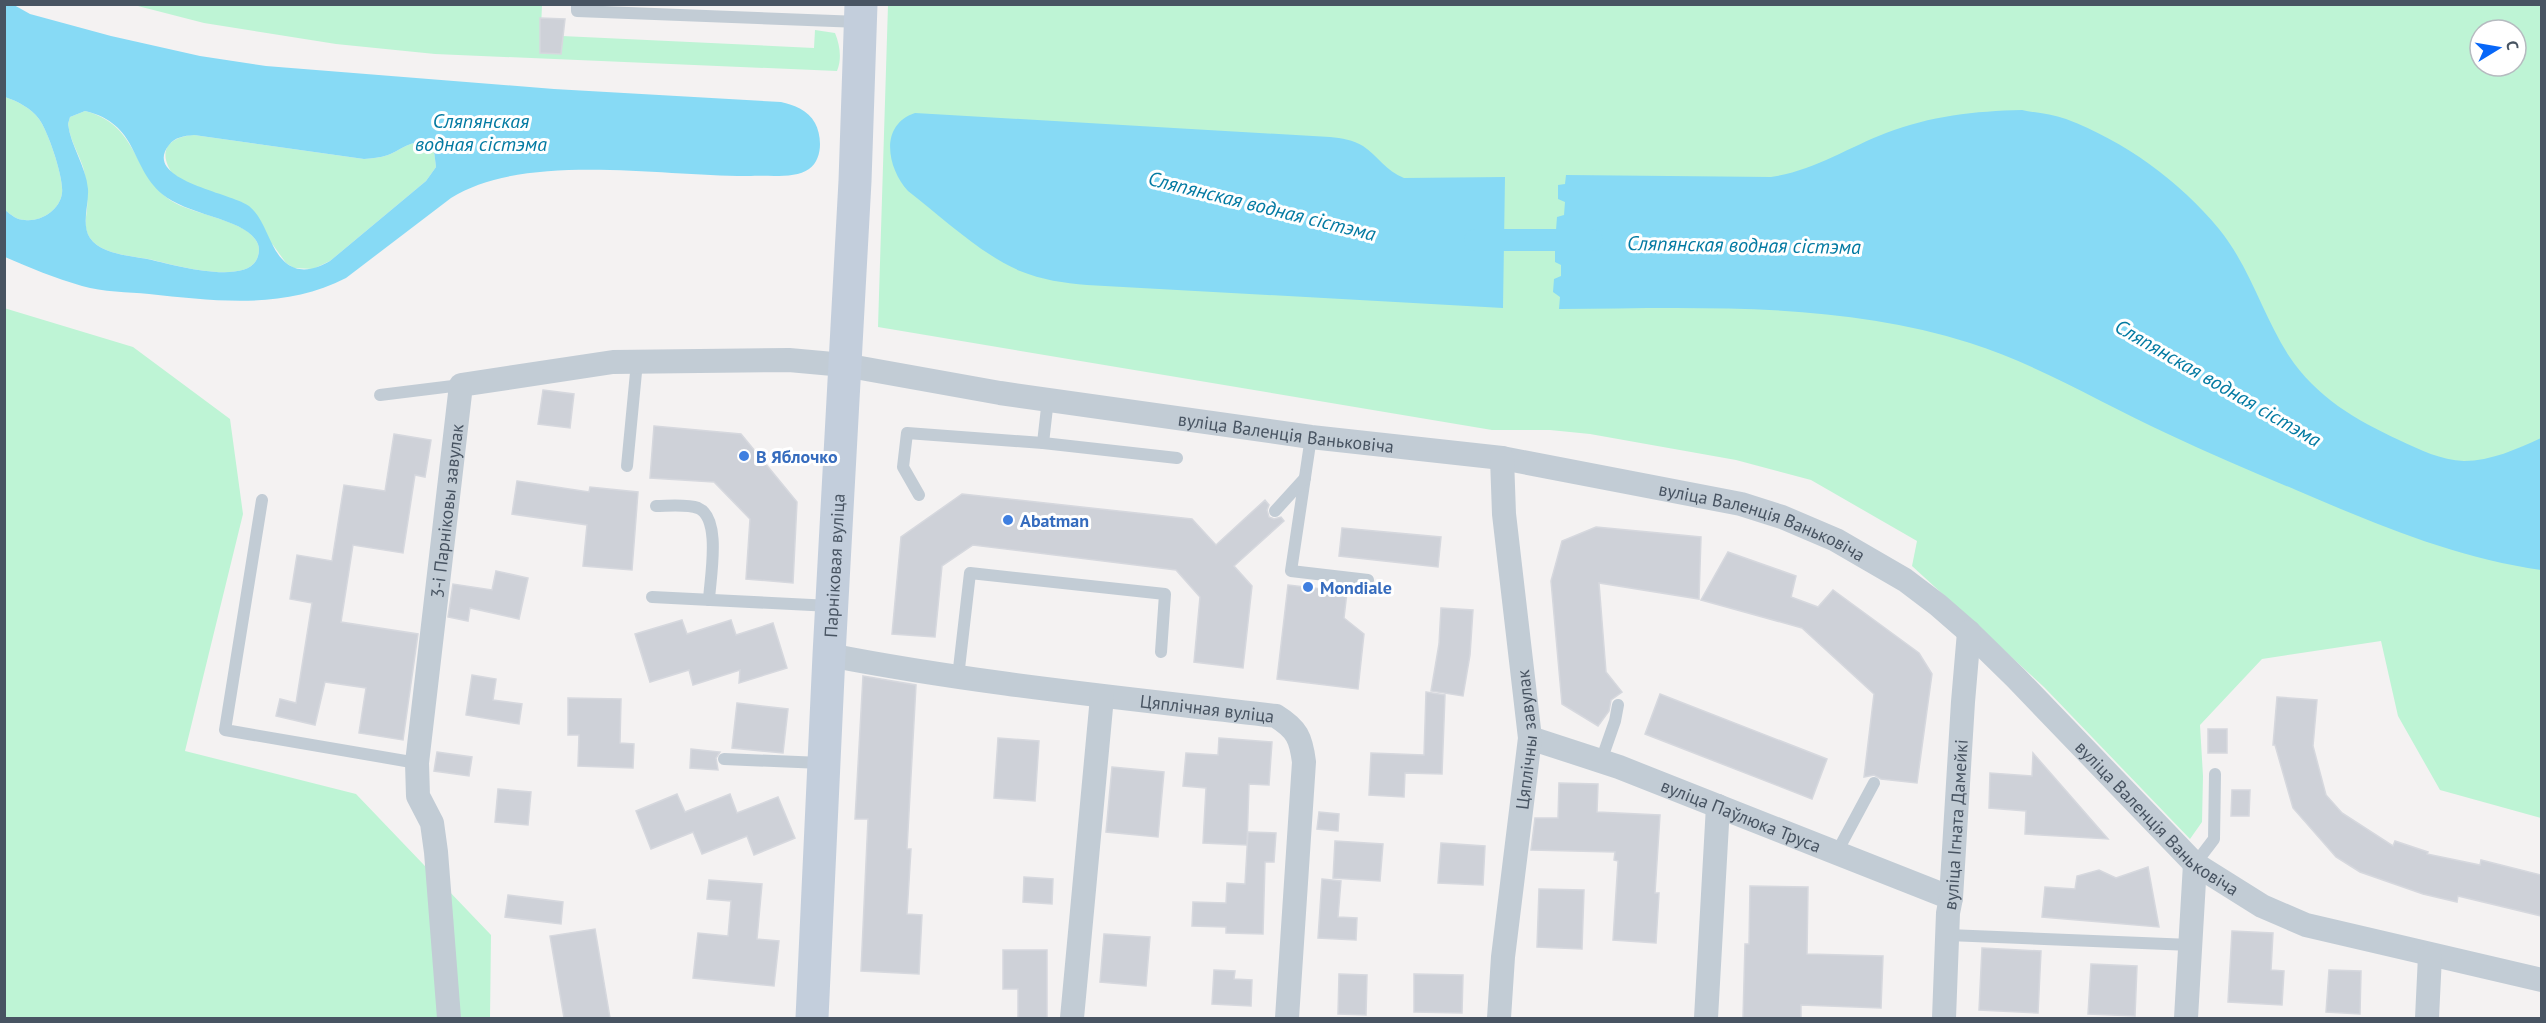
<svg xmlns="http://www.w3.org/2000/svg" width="2546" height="1023" font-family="'PT Sans',sans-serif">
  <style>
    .green { fill: #bef4d5; fill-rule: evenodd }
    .water { fill: #87daf5; fill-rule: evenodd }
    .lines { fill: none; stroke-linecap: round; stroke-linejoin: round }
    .canal { stroke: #87daf5; stroke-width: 22 }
    .building { fill: #ced1d8; stroke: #d6d8de; stroke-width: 1.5 }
    .lane { stroke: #c2ccd5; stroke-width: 12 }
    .street { stroke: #c2ccd5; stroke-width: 24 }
    .secondary { stroke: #c3cedc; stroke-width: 33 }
    .shop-dot { fill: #3f7fe0; stroke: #fff; stroke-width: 2 }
    .labels { text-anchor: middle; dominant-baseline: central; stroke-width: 6; stroke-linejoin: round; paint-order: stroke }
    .street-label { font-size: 18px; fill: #485462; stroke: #fff }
    .shop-label { font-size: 18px; font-weight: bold; fill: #366cbe; stroke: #fff; text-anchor: start }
    .water-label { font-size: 20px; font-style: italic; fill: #037aa2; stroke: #fff }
  </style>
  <rect width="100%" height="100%" fill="#f4f2f2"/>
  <g class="green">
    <path d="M134,5H542L540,53H561L562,36L814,48L815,30L835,33C840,45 842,59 837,71L435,54L336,44L204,23Z"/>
    <path d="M888,5H2541V818L2440,790L2398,716L2381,641L2262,659L2200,725L2203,776L2202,822L2190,839L2044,687L1912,566L1917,541L1811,480L1736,460L1590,434L1550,430H1492L878,327ZM2480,30H2516V66H2480Z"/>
    <path d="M5,97C17,101 31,108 39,119C48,131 64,178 62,193C60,210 41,222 25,220C17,220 11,215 5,210Z"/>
    <path d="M85,111C136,124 132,168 166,197C185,214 241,218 255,239C259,244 260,250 258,256C250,287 174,265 153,260C134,256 101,255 90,238C81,225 89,212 87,198C86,188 86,177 83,167C78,152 70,140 68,124L70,117Z"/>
    <path d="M194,135L364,159C372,158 380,158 388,155C405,148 419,133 434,151L436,167L426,181L330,261L313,269L294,268L286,263L273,245L172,173C157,150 169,137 194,135Z"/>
    <polygon points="4,308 133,347 230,419 243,514 185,751 356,794 491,935 490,1018 5,1018"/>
  </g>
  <g class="water">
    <path d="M5,4L14,5L30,14L111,36L200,56L266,66L554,89L781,102C794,105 808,110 815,123C822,136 823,159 809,169C795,179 768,175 751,176C665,177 525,151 451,198L346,278C284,310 216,301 149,294C128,292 103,292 82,286C55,278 30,268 5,257V210C11,215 17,220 25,220C41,222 60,210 62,193C64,178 48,131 39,119C31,108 17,101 5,97ZM85,111C139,124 129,165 162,194C185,214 242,219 255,239C259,244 260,250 258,256C250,287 174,265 152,260C134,256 101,255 90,238C81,224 89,205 88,189C86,166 71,147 68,124L70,117ZM194,135L364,159C372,158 380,158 388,155C405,148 419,133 434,151L436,167L426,181L330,261C319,267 307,272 295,268C269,258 269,222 249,206C233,193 141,180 169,145C175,137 184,136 194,135Z"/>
    <path d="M2022,110C2036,113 2052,114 2066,119C2124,141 2180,181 2219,229C2250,267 2263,316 2289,356C2316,397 2356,420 2399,440C2420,450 2441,460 2464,461C2491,461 2517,449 2541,438V570C2456,558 2375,524 2296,490C2253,472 2210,454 2168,434C2103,404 2039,365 1970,343C1837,301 1697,308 1559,309L1560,297L1553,292L1554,279L1561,276V265L1555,262V248L1563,245V234L1556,230L1557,217L1564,215L1565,202L1558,199V185L1565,184L1566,175L1771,177C1813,171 1847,148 1886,133C1930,116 1975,111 2022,110Z"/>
    <path d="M915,113L1330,137C1342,138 1353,140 1363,146C1378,156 1386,171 1404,178L1505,177L1503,308L1087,285C1064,283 1042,280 1020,271C979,253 943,218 908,191C887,168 879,125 915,113Z"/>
  </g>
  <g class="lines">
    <polyline class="canal" points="1475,240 1592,240"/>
  </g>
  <g class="building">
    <polygon points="540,18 565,19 561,54 540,53"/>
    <polygon points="543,390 574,394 570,428 538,424"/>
    <polygon points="654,426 741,434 797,502 793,583 746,579 750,519 714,482 650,478"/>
    <polygon points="394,434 431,440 425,477 415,475 403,553 353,545 341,622 418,634 403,740 359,733 366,688 325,682 315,725 276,716 280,699 296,703 312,603 290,599 297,555 332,561 344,485 385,491"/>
    <polygon points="517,481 589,492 590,487 638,492 632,570 583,566 587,525 512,514"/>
    <polygon points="962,494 1192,519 1216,545 1265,500 1269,505 1267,510 1269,517 1274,519 1281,517 1284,521 1234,566 1252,586 1243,668 1194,662 1200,597 1176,570 973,545 942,566 935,637 892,634 901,537"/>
    <polygon points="1596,527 1701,537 1699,599 1599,583 1606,672 1622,692 1611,700 1609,711 1598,726 1562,704 1551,581 1562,541"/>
    <polygon points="1342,528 1441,537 1438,567 1339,556"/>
    <polygon points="1728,552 1796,576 1791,597 1818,607 1833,590 1919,653 1932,674 1917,783 1881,779 1874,775 1864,777 1874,694 1802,628 1701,600"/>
    <polygon points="496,571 528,578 519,619 470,608 468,621 448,617 453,584 492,590"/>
    <polygon points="1288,585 1347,592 1344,618 1364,634 1358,689 1277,679"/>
    <polygon points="1441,608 1473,610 1470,655 1463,696 1431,691 1439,644"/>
    <polygon points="682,620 687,634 731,620 736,635 773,623 787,668 739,683 740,670 693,685 689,670 650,682 635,634"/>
    <polygon points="472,675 496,679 493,700 522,704 519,724 466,715"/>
    <polygon points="863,676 916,685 907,849 911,849 907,914 922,915 919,974 861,971 868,819 855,819"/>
    <polygon points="1426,692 1445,695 1442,774 1405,773 1404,797 1369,795 1371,753 1424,755"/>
    <polygon points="1660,694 1827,759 1812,799 1645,734"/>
    <polygon points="2277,697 2317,700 2313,746 2326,795 2342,813 2393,846 2395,841 2428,852 2427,854 2480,865 2481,860 2541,875 2541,916 2458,896 2457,902 2423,894 2360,872 2336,857 2293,808 2275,745 2273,745"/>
    <polygon points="568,698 621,699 620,743 634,744 633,768 578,766 579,735 568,735"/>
    <polygon points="737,703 788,709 783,753 732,748"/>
    <rect x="2208" y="729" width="19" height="24"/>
    <polygon points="998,738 1039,741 1035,801 994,798"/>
    <polygon points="1219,738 1272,742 1269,785 1249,784 1247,845 1203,843 1206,788 1183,786 1186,753 1218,755"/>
    <polygon points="691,749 720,752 716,758 718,770 690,768"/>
    <polygon points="437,752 472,757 469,776 434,771"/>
    <polygon points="2033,753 2108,839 2025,834 2026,811 1989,808 1990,773 2032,776"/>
    <polygon points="1112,767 1164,772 1158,837 1106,832"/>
    <polygon points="1559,783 1598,784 1597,812 1660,815 1655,893 1659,893 1656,943 1613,940 1618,861 1614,860 1615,852 1531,850 1535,818 1558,818"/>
    <polygon points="498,789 531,792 528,825 495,822"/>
    <polygon points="2232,790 2250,790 2249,816 2231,816"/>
    <polygon points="677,794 685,812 730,794 737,813 778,797 795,838 754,855 747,836 702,854 693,832 651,849 636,811"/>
    <polygon points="1319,812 1339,814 1338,831 1317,829"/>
    <polygon points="1248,832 1276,833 1274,862 1265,862 1263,934 1226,933 1226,927 1192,926 1193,902 1226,903 1227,883 1245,884"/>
    <polygon points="1335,841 1383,844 1380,881 1333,878"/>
    <polygon points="1441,843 1485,846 1483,885 1438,883"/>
    <polygon points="2148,867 2159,927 2042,917 2045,887 2075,889 2077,876 2099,870 2116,878"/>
    <polygon points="1024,877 1053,879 1052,904 1023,902"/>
    <polygon points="1322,879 1341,881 1338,917 1357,918 1356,940 1318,938"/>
    <polygon points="709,880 762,884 757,939 779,941 774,986 693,978 698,933 728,936 731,901 707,899"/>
    <polygon points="1750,886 1808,887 1807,954 1883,956 1881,1008 1801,1005 1801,1018 1743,1018 1745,944 1749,944"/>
    <polygon points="1539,889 1584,890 1582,949 1537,947"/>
    <polygon points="508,895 563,902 561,924 505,917"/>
    <polygon points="595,929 610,1018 564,1018 550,936"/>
    <polygon points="2232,931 2273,933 2271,970 2284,971 2282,1005 2228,1002"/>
    <polygon points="1104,934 1150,937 1146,986 1100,982"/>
    <polygon points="1982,948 2041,951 2038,1013 1979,1010"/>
    <polygon points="1003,950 1047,950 1047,1018 1018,1018 1018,989 1003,989"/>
    <polygon points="2091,964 2137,966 2135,1016 2088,1014"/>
    <polygon points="1214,970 1235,971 1234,979 1252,980 1251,1006 1212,1004"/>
    <polygon points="2329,970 2361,971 2360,1014 2326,1012"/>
    <polygon points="1339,974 1367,975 1366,1015 1338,1014"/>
    <polygon points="1414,974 1463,975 1462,1013 1414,1012"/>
  </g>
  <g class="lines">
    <g class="lane">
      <polyline points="577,4 577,11 860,22"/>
      <polyline points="380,395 461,385"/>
      <polyline points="1311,437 1291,571 1368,580"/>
      <polyline points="1043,443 1048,399"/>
      <polyline points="627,466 637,362"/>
      <polyline points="919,495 903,467 907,433 1043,443 1177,458"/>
      <polyline points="262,500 225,730 417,763"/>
      <path d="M656,506C668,506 687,504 698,508C722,518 710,578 709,600"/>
      <polyline points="1275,511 1305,478"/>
      <polyline points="652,597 831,606"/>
      <polyline points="958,677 970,573 1165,594 1161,652"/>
      <polyline points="724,759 822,763"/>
      <polyline points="1601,761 1615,721 1618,705"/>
      <polyline points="1837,852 1874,783"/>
      <polyline points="2195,864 2214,839 2215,774"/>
      <polyline points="1948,935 2191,945"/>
    </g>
    <g class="street">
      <path id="s1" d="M829,655C977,684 1126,698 1276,716C1297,729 1301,738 1304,762L1287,1018"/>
      <path id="s2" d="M1530,738L1619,767L1951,898"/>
      <path id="s3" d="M449,1018L436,852L432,823L418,796L417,763L461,385L613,362L789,360L844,365L1000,393L1311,437L1502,458L1741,504L1782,517L1836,540L1905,580L1938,605L1969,632L2016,678L2195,864L2262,906L2306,925L2542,980"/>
      <polyline points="1072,1018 1102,697"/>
      <path id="s4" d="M1499,1018L1503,957L1530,738L1504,514L1502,458"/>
      <polyline points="1706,1018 1718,806"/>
      <path id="s5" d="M1944,1018L1948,913L1951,898L1963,702L1969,632"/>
      <polyline points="2186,1018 2195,864"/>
      <polyline points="2427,1018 2430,956"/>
    </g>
    <path class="secondary" id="s6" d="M812,1018L829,655L855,181L861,4"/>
  </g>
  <g class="shop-dot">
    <circle cx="744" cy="456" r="6"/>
    <circle cx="1008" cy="520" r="6"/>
    <circle cx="1308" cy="587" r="6"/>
  </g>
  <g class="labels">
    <g class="street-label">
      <text stroke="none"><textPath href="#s3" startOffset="1472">вуліца Валенція Ваньковіча</textPath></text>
      <text stroke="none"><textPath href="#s3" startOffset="513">3-і Парніковы завулак</textPath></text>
      <text stroke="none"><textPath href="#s3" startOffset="1958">вуліца Валенція Ваньковіча</textPath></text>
      <text stroke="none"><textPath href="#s6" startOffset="453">Парніковая вуліца</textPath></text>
      <text stroke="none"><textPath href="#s1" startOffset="382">Цяплічная вуліца</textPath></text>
      <text stroke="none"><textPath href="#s4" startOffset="280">Цяплічны завулак</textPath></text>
      <text stroke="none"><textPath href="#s2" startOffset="225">вуліца Паўлюка Труса</textPath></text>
      <text stroke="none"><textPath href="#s3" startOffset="2462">вуліца Валенція Ваньковіча</textPath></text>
      <text stroke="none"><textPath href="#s5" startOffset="194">вуліца Ігната Дамейкі</textPath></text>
    </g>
    <g class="shop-label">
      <text x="756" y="456">В Яблочко</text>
      <text x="1020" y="520">Abatman</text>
      <text x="1320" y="587">Mondiale</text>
    </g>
    <g class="water-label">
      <text x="481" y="121">Сляпянская<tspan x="481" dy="23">водная сістэма</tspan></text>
      <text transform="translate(1262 206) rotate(14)">Сляпянская водная сістэма</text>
      <text transform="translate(1744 245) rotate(1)">Сляпянская водная сістэма</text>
      <text transform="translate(2218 383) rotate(30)">Сляпянская водная сістэма</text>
    </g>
  </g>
  <rect width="2546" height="1023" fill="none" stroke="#485462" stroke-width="12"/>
  <g transform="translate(2498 48) rotate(79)"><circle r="28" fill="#ffffff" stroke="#b6bbc0" stroke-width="1.5"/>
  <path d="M0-4.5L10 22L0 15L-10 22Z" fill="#0867f8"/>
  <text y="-9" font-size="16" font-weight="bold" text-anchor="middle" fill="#485462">С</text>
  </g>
</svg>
